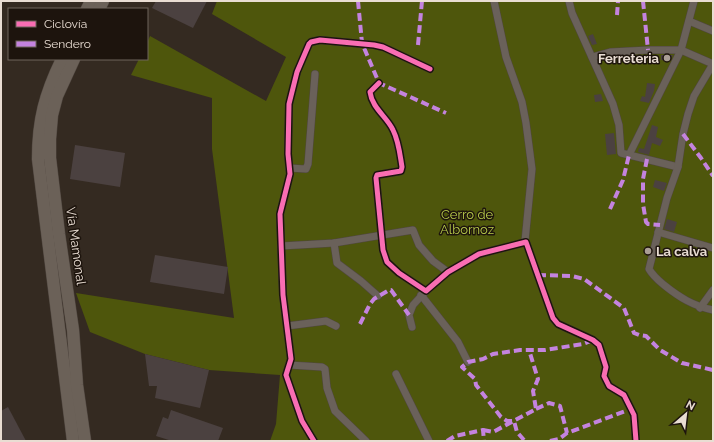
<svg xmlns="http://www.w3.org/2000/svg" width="714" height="442" font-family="Raleway,sans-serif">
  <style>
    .green { fill: #4e560c }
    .building { fill: #4b4140 }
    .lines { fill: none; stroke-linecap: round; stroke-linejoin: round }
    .minor-casing { stroke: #504740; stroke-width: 8 }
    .primary-casing { stroke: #504740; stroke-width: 13 }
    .minor { stroke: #6a615a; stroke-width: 7 }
    .primary { stroke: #6b6158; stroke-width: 12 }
    .quiet { stroke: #c483df; stroke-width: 4; stroke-dasharray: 8 4; stroke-linecap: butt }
    .cycleway-casing { stroke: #1d140d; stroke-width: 8 }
    .cycleway { stroke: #f96db3; stroke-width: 5 }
    .poi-dot { fill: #aa9e95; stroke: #1d140d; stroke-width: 1.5 }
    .labels { text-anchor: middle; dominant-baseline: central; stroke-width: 3; stroke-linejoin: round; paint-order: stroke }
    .poi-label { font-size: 13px; font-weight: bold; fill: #e9ddd3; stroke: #1d140d; text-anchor: end }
    .park-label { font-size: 13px; fill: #b9cc4b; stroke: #1d140d }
    .street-label { font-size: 13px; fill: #e9ddd3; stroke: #1d140d }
  </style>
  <rect width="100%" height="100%" fill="#342a21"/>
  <polygon class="green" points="217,1 713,1 713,441 270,441 276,424 280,375 209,370 145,354 90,332 76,293 234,318 212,149 212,98 131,75 139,59 147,59 147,43 150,36 266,101 286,57 212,14"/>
  <g class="building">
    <polygon points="156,1 207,1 193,28 152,8"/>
    <polygon points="593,34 597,44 592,45 588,36"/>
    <polygon points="661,55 673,55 670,61 661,60"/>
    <polygon points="647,83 655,84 654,91 649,103 640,101 642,96 645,97"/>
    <polygon points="601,94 603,101 595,102 594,95"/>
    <polygon points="652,125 658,127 656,137 663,140 660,146 652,143 649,155 638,152 639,148 644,149"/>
    <polygon points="614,133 616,154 607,155 605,134"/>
    <polygon points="75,145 125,153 120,187 70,179"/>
    <polygon points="655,180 667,183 664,191 653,187"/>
    <polygon points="667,219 677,222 674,232 664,229"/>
    <polygon points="155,255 228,267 224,294 150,282"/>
    <polygon points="145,354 209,370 200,408 155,398 157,386 149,386"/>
    <polygon points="8,407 26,441 1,441 1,411"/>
    <polygon points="171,410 223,428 218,441 172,441 156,436 163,417 168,419"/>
  </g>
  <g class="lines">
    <g class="minor-casing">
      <g id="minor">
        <polyline points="494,1 506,57 522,102 526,123 532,169 525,241"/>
        <polyline points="569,1 572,13 613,104 619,125 621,153 678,167"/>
        <polyline points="689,21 713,31"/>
        <polyline points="592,57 610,52 648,50 681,50 713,64"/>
        <path d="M713,64L694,96L688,114L683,134L678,167L667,198L649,269C653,276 658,280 664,285C679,297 693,306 713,310"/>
        <path d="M379,83L370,92C372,108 387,117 393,130C399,142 400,155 402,167L401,171L377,175L376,178L383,250L387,262L399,273L426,291L448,272L479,254L526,242L553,318L558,324L593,340L599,345L606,367L604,376L609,386L624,395L634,415L636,441"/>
        <polyline points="629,155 681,50 694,1"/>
        <polyline points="289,168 306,169 308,164 315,74"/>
        <polyline points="658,232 713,248"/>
        <polyline points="334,243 337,263 361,281 378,296"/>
        <polyline points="281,246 334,243 413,230 419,245 433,261 448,272"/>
        <polyline points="421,295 458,342 468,362"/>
        <polyline points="700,308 713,290"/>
        <polyline points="287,326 326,321 336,326"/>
        <polyline points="412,327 409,315 413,305 425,292"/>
        <polyline points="289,365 322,367 325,369 327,388 335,411 366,441"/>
        <polyline points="396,374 429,441"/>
        <polyline points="314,441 302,421 286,375 291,359 283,295 280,214 290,174 288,154 289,104 297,72 309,44 311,42 320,40 374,45 383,47 430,69"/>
      </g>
    </g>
    <g class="primary-casing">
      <g id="primary">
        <polyline points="87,9 91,1"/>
        <polyline points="99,9 103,1"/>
        <path d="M62,59C45,94 38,120 38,159L73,441"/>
        <polyline points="74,59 57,96 52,115 50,139 50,158 59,234 73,330 77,385 85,441"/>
      </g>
    </g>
    <use href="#minor" class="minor"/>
    <use href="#primary" class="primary"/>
    <g class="quiet">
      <polyline points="358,1 362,43 379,83 446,113"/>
      <polyline points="643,1 648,50"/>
      <polyline points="617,15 618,1"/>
      <polyline points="418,45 422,1"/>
      <polyline points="683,134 701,158 713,176"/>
      <polyline points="647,159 643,179 643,204 646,222 648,224 660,225"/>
      <polyline points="610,209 623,180 629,155"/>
      <polyline points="538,275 572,276 584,279 624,308 634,333 639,335 646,336 660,350 682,363 713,370"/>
      <polyline points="360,324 370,304 374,299 389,290 391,290 409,315"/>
      <polyline points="536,409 549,403 560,406 567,433"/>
      <polyline points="483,430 493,432 536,409 533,391 538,379 529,350"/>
      <polyline points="524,440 517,432 514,421 507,421 501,417 476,385 475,379 462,367 468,362 483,359 493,354 520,350 545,350 583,344 593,340"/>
      <polyline points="447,441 455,436 483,430 484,441"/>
      <polyline points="550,441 559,439 567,433 631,409"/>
    </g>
    <g class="cycleway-casing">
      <g id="cycleway">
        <path d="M379,83L370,92C372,108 387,117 393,130C399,142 400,155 402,167L401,171L377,175L376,178L383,250L387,262L399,273L426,291L448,272L479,254L526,242L553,318L558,324L593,340L599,345L606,367L604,376L609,386L624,395L634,415L636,441"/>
        <polyline points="314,441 302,421 286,375 291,359 283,295 280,214 290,174 288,154 289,104 297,72 309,44 311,42 320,40 374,45 383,47 430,69"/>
      </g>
    </g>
    <use href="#cycleway" class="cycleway"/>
  </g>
  <g class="poi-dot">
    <circle cx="667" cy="58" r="4"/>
    <circle cx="648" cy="251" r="4"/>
  </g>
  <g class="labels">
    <g class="poi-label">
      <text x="659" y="58">Ferreteria</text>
      <text x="656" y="251" text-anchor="start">La calva</text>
    </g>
    <g class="park-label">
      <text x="467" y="214">Cerro de<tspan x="467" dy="15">Albornoz</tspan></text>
    </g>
    <g class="street-label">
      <text transform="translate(76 246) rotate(82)">Vía Mamonal</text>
    </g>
  </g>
  <rect width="714" height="442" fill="none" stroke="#e9ddd3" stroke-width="4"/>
  <rect x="8" y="8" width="140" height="52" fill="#1d140d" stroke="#6f645c"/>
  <rect x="16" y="21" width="20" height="6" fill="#f96db3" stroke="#6f645c"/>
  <text x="44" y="28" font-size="12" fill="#e9ddd3">Ciclovía</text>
  <rect x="16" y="41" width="20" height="6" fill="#c483df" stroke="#6f645c"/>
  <text x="44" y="48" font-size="12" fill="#e9ddd3">Sendero</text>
  <g transform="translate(686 414) rotate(28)" stroke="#1d140d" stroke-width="3" paint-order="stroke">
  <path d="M0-3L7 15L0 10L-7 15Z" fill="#e9ddd3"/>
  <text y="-6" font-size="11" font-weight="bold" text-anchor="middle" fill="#e9ddd3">N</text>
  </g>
</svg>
